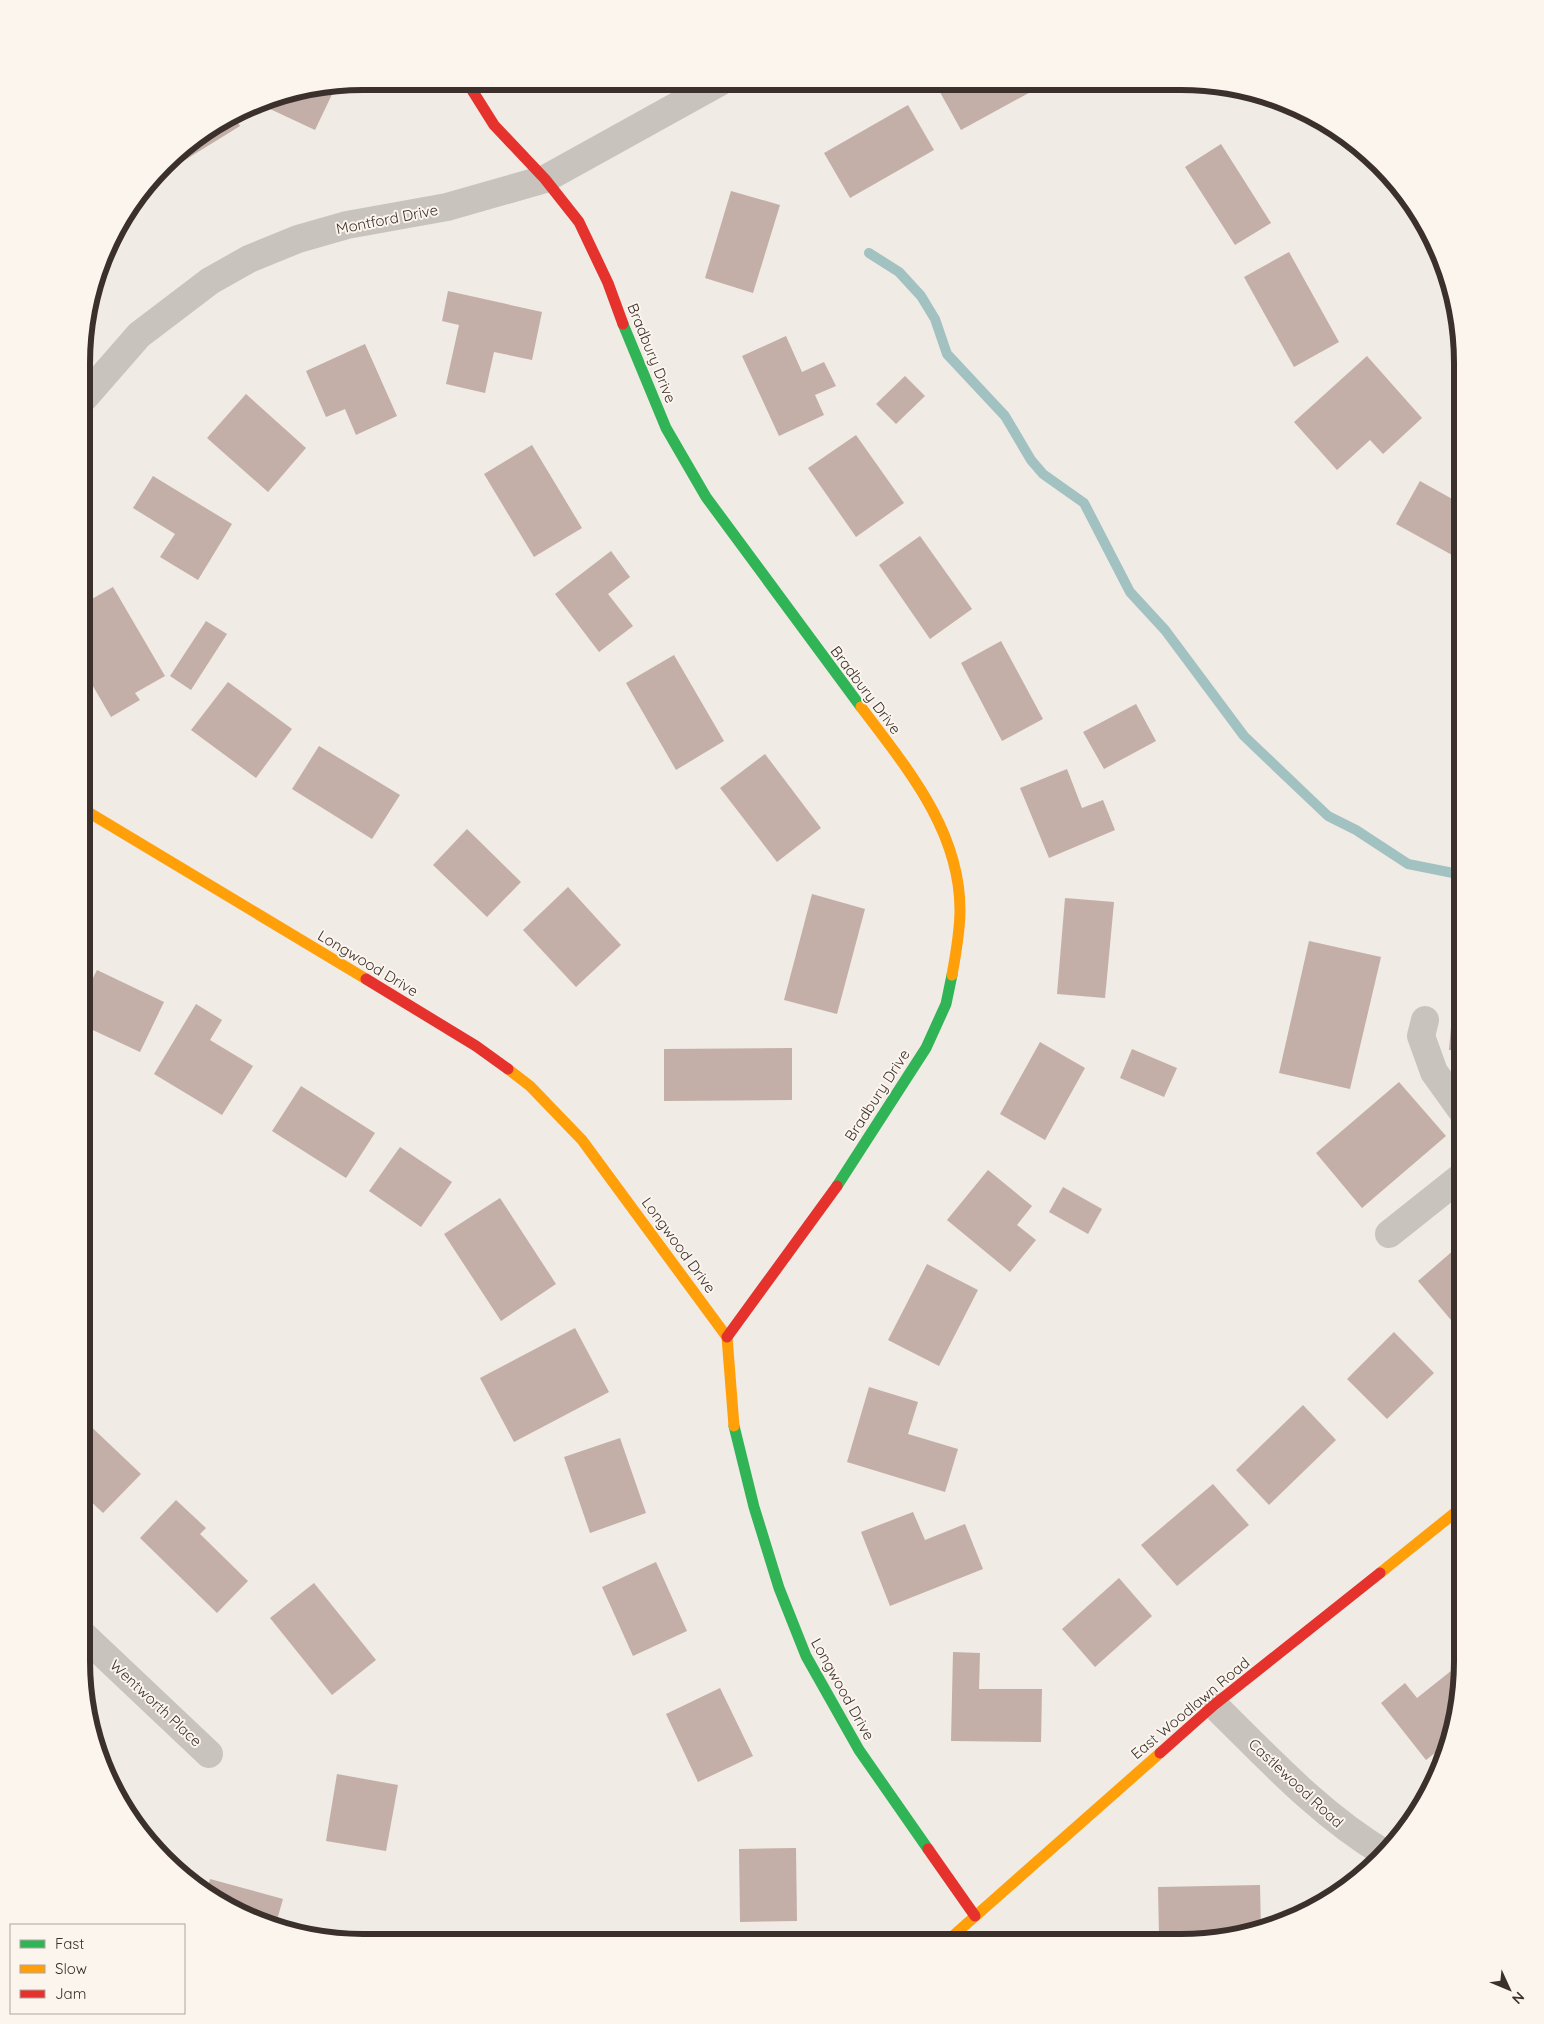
<svg xmlns="http://www.w3.org/2000/svg" width="1544" height="2024" font-family="Quicksand,sans-serif">
  <style>
    .lines { fill: none; stroke-linecap: round; stroke-linejoin: round }
    .stream { stroke: #a1c2c1; stroke-width: 10 }
    .building { fill: #c3afa7 }
    .street { stroke: #c9c3be; stroke-width: 28 }
    .fast { stroke: #30b455; stroke-width: 11 }
    .slow { stroke: #ff9f0a; stroke-width: 11 }
    .jam { stroke: #e5322d; stroke-width: 11 }
    .labels { text-anchor: middle; dominant-baseline: central; stroke-width: 4; stroke-linejoin: round; paint-order: stroke }
    .street-label { font-size: 15px; fill: #3b302b; stroke: #fbf5ee }
    .rim { fill: none; stroke: #3b302b; stroke-width: 6 }
  </style>
  <rect width="100%" height="100%" fill="#f0ebe5"/>
  <g class="lines">
    <polyline class="stream" points="869,253 899,272 921,296 935,319 947,354 1005,416 1031,460 1043,474 1084,503 1130,592 1165,630 1244,736 1328,816 1356,830 1408,864 1463,875"/>
  </g>
  <g class="building">
    <polygon points="939,83 1047,83 961,130 936,85"/>
    <polygon points="336,86 315,130 270,109 276,96"/>
    <polygon points="908,105 934,150 850,198 824,153"/>
    <polygon points="235,118 240,126 164,173 162,170 177,151"/>
    <polygon points="1221,144 1271,223 1235,245 1185,167"/>
    <polygon points="731,191 780,205 753,293 705,278"/>
    <polygon points="1289,252 1339,342 1294,367 1244,277"/>
    <polygon points="448,291 542,312 532,360 494,352 485,393 446,384 459,325 442,321"/>
    <polygon points="786,336 802,372 824,362 836,386 815,395 824,415 779,436 742,356"/>
    <polygon points="365,344 397,416 356,435 345,409 326,417 306,371"/>
    <polygon points="1367,356 1422,418 1383,454 1370,440 1337,470 1294,422"/>
    <polygon points="905,376 925,396 896,424 876,404"/>
    <polygon points="246,394 306,448 268,492 207,438"/>
    <polygon points="856,435 904,503 856,537 808,468"/>
    <polygon points="532,445 582,528 534,557 484,474"/>
    <polygon points="153,476 232,524 198,580 160,557 175,534 133,508"/>
    <polygon points="1420,481 1463,505 1463,561 1396,524"/>
    <polygon points="920,536 972,609 930,639 879,565"/>
    <polygon points="611,551 630,577 608,594 633,626 599,652 555,594"/>
    <polygon points="113,587 165,676 135,693 140,700 111,717 83,669 83,604"/>
    <polygon points="206,621 227,634 191,690 170,676"/>
    <polygon points="1001,641 1043,719 1002,741 961,663"/>
    <polygon points="674,655 724,741 676,770 626,683"/>
    <polygon points="228,682 292,729 256,778 191,730"/>
    <polygon points="1136,704 1156,741 1104,769 1083,732"/>
    <polygon points="319,746 400,795 372,839 292,789"/>
    <polygon points="765,754 821,828 777,862 720,788"/>
    <polygon points="1067,769 1082,808 1103,800 1115,830 1049,858 1020,788"/>
    <polygon points="467,829 521,882 487,917 433,865"/>
    <polygon points="568,887 621,945 576,987 523,930"/>
    <polygon points="812,894 865,909 837,1014 784,1000"/>
    <polygon points="1065,898 1114,902 1105,998 1057,994"/>
    <polygon points="1309,941 1381,957 1350,1089 1279,1073"/>
    <polygon points="97,970 164,1002 140,1052 82,1025 82,1000"/>
    <polygon points="1455,980 1462,981 1462,1051 1449,1050"/>
    <polygon points="196,1004 222,1020 210,1040 253,1066 222,1115 154,1074"/>
    <polygon points="1040,1042 1085,1068 1045,1140 1000,1114"/>
    <polygon points="792,1048 792,1100 664,1101 664,1049"/>
    <polygon points="1132,1049 1177,1068 1164,1097 1120,1078"/>
    <polygon points="1399,1082 1446,1136 1362,1208 1316,1153"/>
    <polygon points="301,1086 375,1133 346,1178 272,1131"/>
    <polygon points="400,1147 452,1182 421,1227 369,1191"/>
    <polygon points="988,1170 1032,1206 1017,1225 1036,1240 1010,1272 947,1220"/>
    <polygon points="1063,1187 1102,1209 1088,1234 1049,1212"/>
    <polygon points="500,1198 556,1284 501,1321 444,1234"/>
    <polygon points="1462,1243 1462,1333 1418,1281"/>
    <polygon points="927,1264 978,1290 939,1366 888,1340"/>
    <polygon points="575,1328 609,1392 514,1442 480,1378"/>
    <polygon points="1394,1332 1434,1373 1387,1419 1347,1379"/>
    <polygon points="869,1387 918,1402 908,1434 958,1449 945,1492 847,1462"/>
    <polygon points="1303,1405 1336,1440 1269,1505 1236,1470"/>
    <polygon points="83,1419 141,1474 103,1513 82,1493 82,1420"/>
    <polygon points="620,1438 646,1513 590,1533 564,1457"/>
    <polygon points="1213,1484 1249,1525 1177,1586 1141,1545"/>
    <polygon points="176,1500 206,1528 200,1534 248,1581 217,1613 140,1538"/>
    <polygon points="913,1512 925,1540 965,1524 983,1569 890,1606 861,1532"/>
    <polygon points="656,1562 687,1631 633,1656 602,1587"/>
    <polygon points="1119,1578 1152,1616 1095,1667 1062,1629"/>
    <polygon points="314,1583 376,1660 332,1695 270,1618"/>
    <polygon points="953,1652 980,1653 979,1689 1042,1689 1041,1742 951,1741"/>
    <polygon points="1461,1663 1462,1680 1450,1741 1426,1760 1381,1703 1405,1683 1417,1698"/>
    <polygon points="720,1688 753,1756 698,1782 666,1714"/>
    <polygon points="337,1774 398,1785 386,1851 326,1841"/>
    <polygon points="796,1848 797,1921 740,1922 739,1849"/>
    <polygon points="210,1879 283,1899 275,1927 255,1921 206,1895"/>
    <polygon points="1260,1885 1261,1931 1255,1933 1159,1935 1158,1887"/>
  </g>
  <g class="lines">
    <g class="street">
      <polyline points="84,398 139,335 210,281 249,259 298,239 347,225 447,207 545,179 720,82"/>
      <polyline points="1425,1020 1421,1036 1434,1072 1462,1111"/>
      <polyline points="1389,1234 1462,1176"/>
      <polyline points="81,1633 209,1754"/>
      <path d="M1214,1705C1268,1758 1319,1814 1384,1853"/>
    </g>
    <g class="fast">
      <polyline points="623,324 666,428 706,497 861,707"/>
      <polyline points="837,1186 926,1048 946,1004 952,975"/>
      <polyline points="734,1426 754,1507 779,1588 806,1656 859,1750 928,1849"/>
    </g>
    <g class="slow">
      <path d="M861,707C906,767 960,830 960,910C960,932 956,953 952,975"/>
      <polyline points="83,809 366,979"/>
      <polyline points="508,1069 530,1086 582,1140 727,1337 734,1426"/>
      <polyline points="1380,1573 1462,1507"/>
      <polyline points="946,1942 1160,1753"/>
    </g>
    <g class="jam">
      <polyline points="467,82 494,125 545,179 579,222 608,283 623,324"/>
      <polyline points="366,979 476,1046 508,1069"/>
      <polyline points="727,1337 837,1186"/>
      <polyline points="1160,1753 1214,1705 1380,1573"/>
      <polyline points="928,1849 975,1916"/>
    </g>
  </g>
  <g class="labels">
    <g class="street-label">
      <text transform="translate(387 219) rotate(-11)">Montford Drive</text>
      <text transform="translate(652 353) rotate(68)">Bradbury Drive</text>
      <text transform="translate(866 690) rotate(53)">Bradbury Drive</text>
      <text transform="translate(368 963) rotate(31)">Longwood Drive</text>
      <text transform="translate(877 1095) rotate(-57)">Bradbury Drive</text>
      <text transform="translate(679 1245) rotate(54)">Longwood Drive</text>
      <text transform="translate(843 1689) rotate(61)">Longwood Drive</text>
      <text transform="translate(156 1703) rotate(43)">Wentworth Place</text>
      <text transform="translate(1190 1708) rotate(-40)">East Woodlawn Road</text>
      <text transform="translate(1296 1783) rotate(43)">Castlewood Road</text>
    </g>
  </g>
  <path d="M0 0H1544V2024H0ZM363 90H1181A273 273 0 0 1 1454 363V1661A273 273 0 0 1 1181 1934H363A273 273 0 0 1 90 1661V363A273 273 0 0 1 363 90Z" fill="#fbf5ee" fill-rule="evenodd"/>
  <path class="rim" d="M363 90H1181A273 273 0 0 1 1454 363V1661A273 273 0 0 1 1181 1934H363A273 273 0 0 1 90 1661V363A273 273 0 0 1 363 90Z"/>
  <rect x="10" y="1924" width="175" height="90" fill="#fbf5ee" stroke="#aea6a0"/>
  <rect x="20" y="1940" width="25" height="8" fill="#30b455" stroke="#aea6a0"/>
  <text x="55" y="1949" font-size="15" fill="#3b302b">Fast</text>
  <rect x="20" y="1965" width="25" height="8" fill="#ff9f0a" stroke="#aea6a0"/>
  <text x="55" y="1974" font-size="15" fill="#3b302b">Slow</text>
  <rect x="20" y="1990" width="25" height="8" fill="#e5322d" stroke="#aea6a0"/>
  <text x="55" y="1999" font-size="15" fill="#3b302b">Jam</text>
  <g transform="translate(1509 1989) rotate(134)" stroke="#fbf5ee" stroke-width="4" paint-order="stroke">
  <path d="M0-4L9 19L0 12L-9 19Z" fill="#3b302b"/>
  <text y="-8" font-size="14" font-weight="bold" text-anchor="middle" fill="#3b302b">N</text>
  </g>
</svg>
